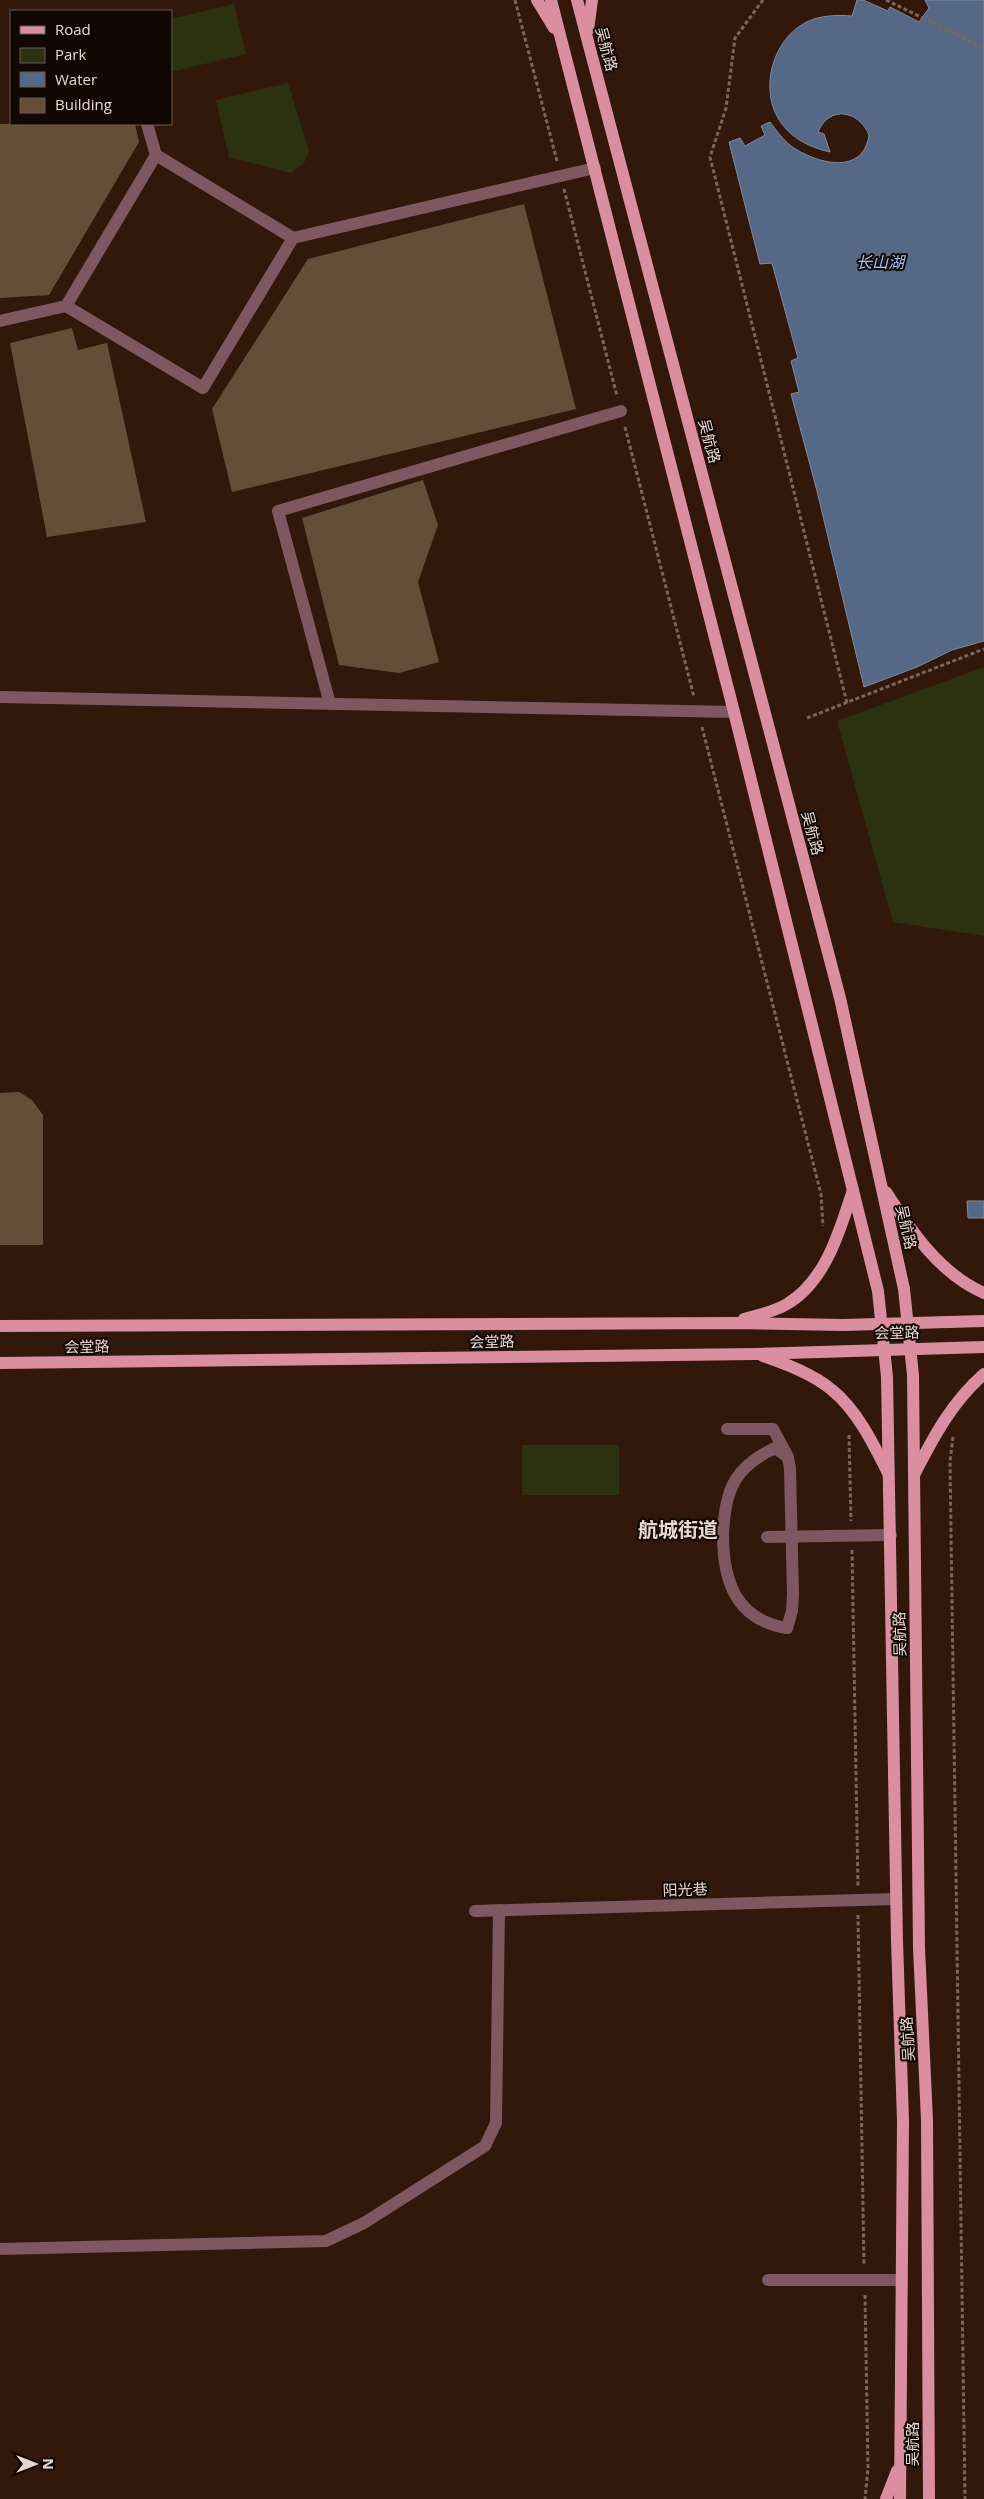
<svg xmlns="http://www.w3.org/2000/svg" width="984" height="2499" font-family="'Open Sans','Noto Sans SC',sans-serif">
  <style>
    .green { fill: #2c3110 }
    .water { fill: #556886; stroke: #828a9c }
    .building { fill: #654e37 }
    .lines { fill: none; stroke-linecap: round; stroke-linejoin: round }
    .path { stroke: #7c665b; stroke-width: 3; stroke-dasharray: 4 2.5; stroke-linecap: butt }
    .minor { stroke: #7d5860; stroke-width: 12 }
    .major { stroke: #dc8ea1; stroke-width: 12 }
    .labels { text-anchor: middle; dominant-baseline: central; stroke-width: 4; stroke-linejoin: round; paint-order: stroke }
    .street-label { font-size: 15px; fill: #ead8d0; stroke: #110703 }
    .water-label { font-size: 16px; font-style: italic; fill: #a4c4fa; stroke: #110703 }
    .district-label { font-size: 20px; font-weight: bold; fill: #ead8d0; stroke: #110703 }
  </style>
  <rect width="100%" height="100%" fill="#31180b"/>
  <g class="green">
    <polygon points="234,4 246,54 171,72 171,19"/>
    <polygon points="288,83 309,151 304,163 291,173 229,157 216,100"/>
    <polygon points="984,667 984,936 893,922 837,721"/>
    <rect x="522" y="1445" width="97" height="50"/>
  </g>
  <g class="water">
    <path d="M857,0H863L888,11L890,7L919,22L929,8L925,0H984V641L952,650L917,667L864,687L817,491L791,394L799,392L791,361L798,358L772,263L760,264L729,142L740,138L745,146L765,135L761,126L770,122C776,130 783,140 791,146C815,163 863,177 869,135C859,110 829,105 818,132L824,134L830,152C812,148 794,140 782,124C756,90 774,32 814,19C827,15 840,15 852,16Z"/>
    <polygon points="967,1201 984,1201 984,1218 968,1218"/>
  </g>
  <g class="building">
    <polygon points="0,124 135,124 139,142 49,295 0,298"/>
    <polygon points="524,204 576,409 232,492 212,409 308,259"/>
    <polygon points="72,328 78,350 107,343 146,522 47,537 10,343"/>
    <polygon points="423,480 438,525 418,582 439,662 399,673 339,665 302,518"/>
    <polygon points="19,1092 32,1100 43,1115 43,1245 0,1245 0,1093"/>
  </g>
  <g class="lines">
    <g class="path">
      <polyline points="515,0 557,161"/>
      <polyline points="763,0 735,38 726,108 710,157 847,703"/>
      <polyline points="886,0 984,48"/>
      <polyline points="564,189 617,396"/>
      <polyline points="625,427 694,697"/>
      <polyline points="807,718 984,649"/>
      <polyline points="702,727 821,1194 823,1226"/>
      <polyline points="849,1435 851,1521"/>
      <polyline points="953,1437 950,1462 965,2499"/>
      <polyline points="852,1550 858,1886"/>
      <polyline points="858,1915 864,2266"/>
      <polyline points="865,2295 868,2468 865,2499"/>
    </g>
    <g class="minor">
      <polyline points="147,124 156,155"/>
      <polygon points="156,155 293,238 203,388 66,306"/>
      <polyline points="293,238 595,168"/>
      <polyline points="0,321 66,306"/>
      <polyline points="0,697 734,712"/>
      <polyline points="330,704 278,511 621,411"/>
      <polyline points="727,1429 773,1429 787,1455"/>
      <path d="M775,1448L788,1457L790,1469L793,1594L792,1611L787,1628C736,1620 723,1581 723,1535C724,1516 726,1495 736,1479C745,1465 760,1455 775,1448Z"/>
      <polyline points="767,1537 891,1535"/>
      <polyline points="475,1911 896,1899"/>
      <polyline points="0,2249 326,2241 364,2223 485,2146 496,2123 499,1910"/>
      <polyline points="768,2280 901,2280"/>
    </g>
    <g class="major">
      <polyline points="537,0 554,28"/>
      <polyline points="551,0 734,712 878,1291 887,1377 897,1941 903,2121 900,2499"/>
      <polyline points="577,0 840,998 904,1289 913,1375 919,1948 927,2120 929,2499"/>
      <polyline points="588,30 592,0"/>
      <path d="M886,1192C911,1231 940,1274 984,1293"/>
      <path d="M744,1319C758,1315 774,1312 787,1304C826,1281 840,1230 853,1190"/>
      <polyline points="0,1326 734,1323 843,1325 984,1321"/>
      <path d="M763,1356C786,1364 813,1374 832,1390C857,1410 874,1445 888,1473"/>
      <polyline points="0,1363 756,1354 984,1347"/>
      <path d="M915,1473C934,1436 952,1402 984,1374"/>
      <polyline points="886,2499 897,2471"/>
    </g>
  </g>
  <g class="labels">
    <g class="street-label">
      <text transform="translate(607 49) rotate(75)">吴航路</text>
      <text transform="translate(710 441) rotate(75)">吴航路</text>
      <text transform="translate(813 833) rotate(75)">吴航路</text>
      <text transform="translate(907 1227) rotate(77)">吴航路</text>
      <text transform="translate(897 1332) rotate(-1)">会堂路</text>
      <text transform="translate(492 1341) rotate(-1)">会堂路</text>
      <text transform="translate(87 1346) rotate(-1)">会堂路</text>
      <text transform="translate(899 1634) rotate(-91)">吴航路</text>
      <text transform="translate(685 1889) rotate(-2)">阳光巷</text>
      <text transform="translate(907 2039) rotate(-93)">吴航路</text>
      <text transform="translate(912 2444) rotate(-90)">吴航路</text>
    </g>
    <g class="water-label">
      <text x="880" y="262">长山湖</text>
    </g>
    <g class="district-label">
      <text x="678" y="1529">航城街道</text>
    </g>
  </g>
  <rect x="10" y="10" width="162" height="115" fill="#110703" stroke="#685b55"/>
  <rect x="20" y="26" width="25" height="8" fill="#dc8ea1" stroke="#685b55"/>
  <text x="55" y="35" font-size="15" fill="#ead8d0">Road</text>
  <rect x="20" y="48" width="25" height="15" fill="#2c3110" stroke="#685b55"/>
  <text x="55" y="60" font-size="15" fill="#ead8d0">Park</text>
  <rect x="20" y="72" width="25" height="15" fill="#556886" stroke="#685b55"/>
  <text x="55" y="85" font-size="15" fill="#ead8d0">Water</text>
  <rect x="20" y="98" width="25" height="15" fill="#654e37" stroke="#685b55"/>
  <text x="55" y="110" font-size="15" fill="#ead8d0">Building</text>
  <g transform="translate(35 2464) rotate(90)" stroke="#110703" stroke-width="4" paint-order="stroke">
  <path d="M0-4L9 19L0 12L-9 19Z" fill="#ead8d0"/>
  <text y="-8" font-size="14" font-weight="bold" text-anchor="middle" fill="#ead8d0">N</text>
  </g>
</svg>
